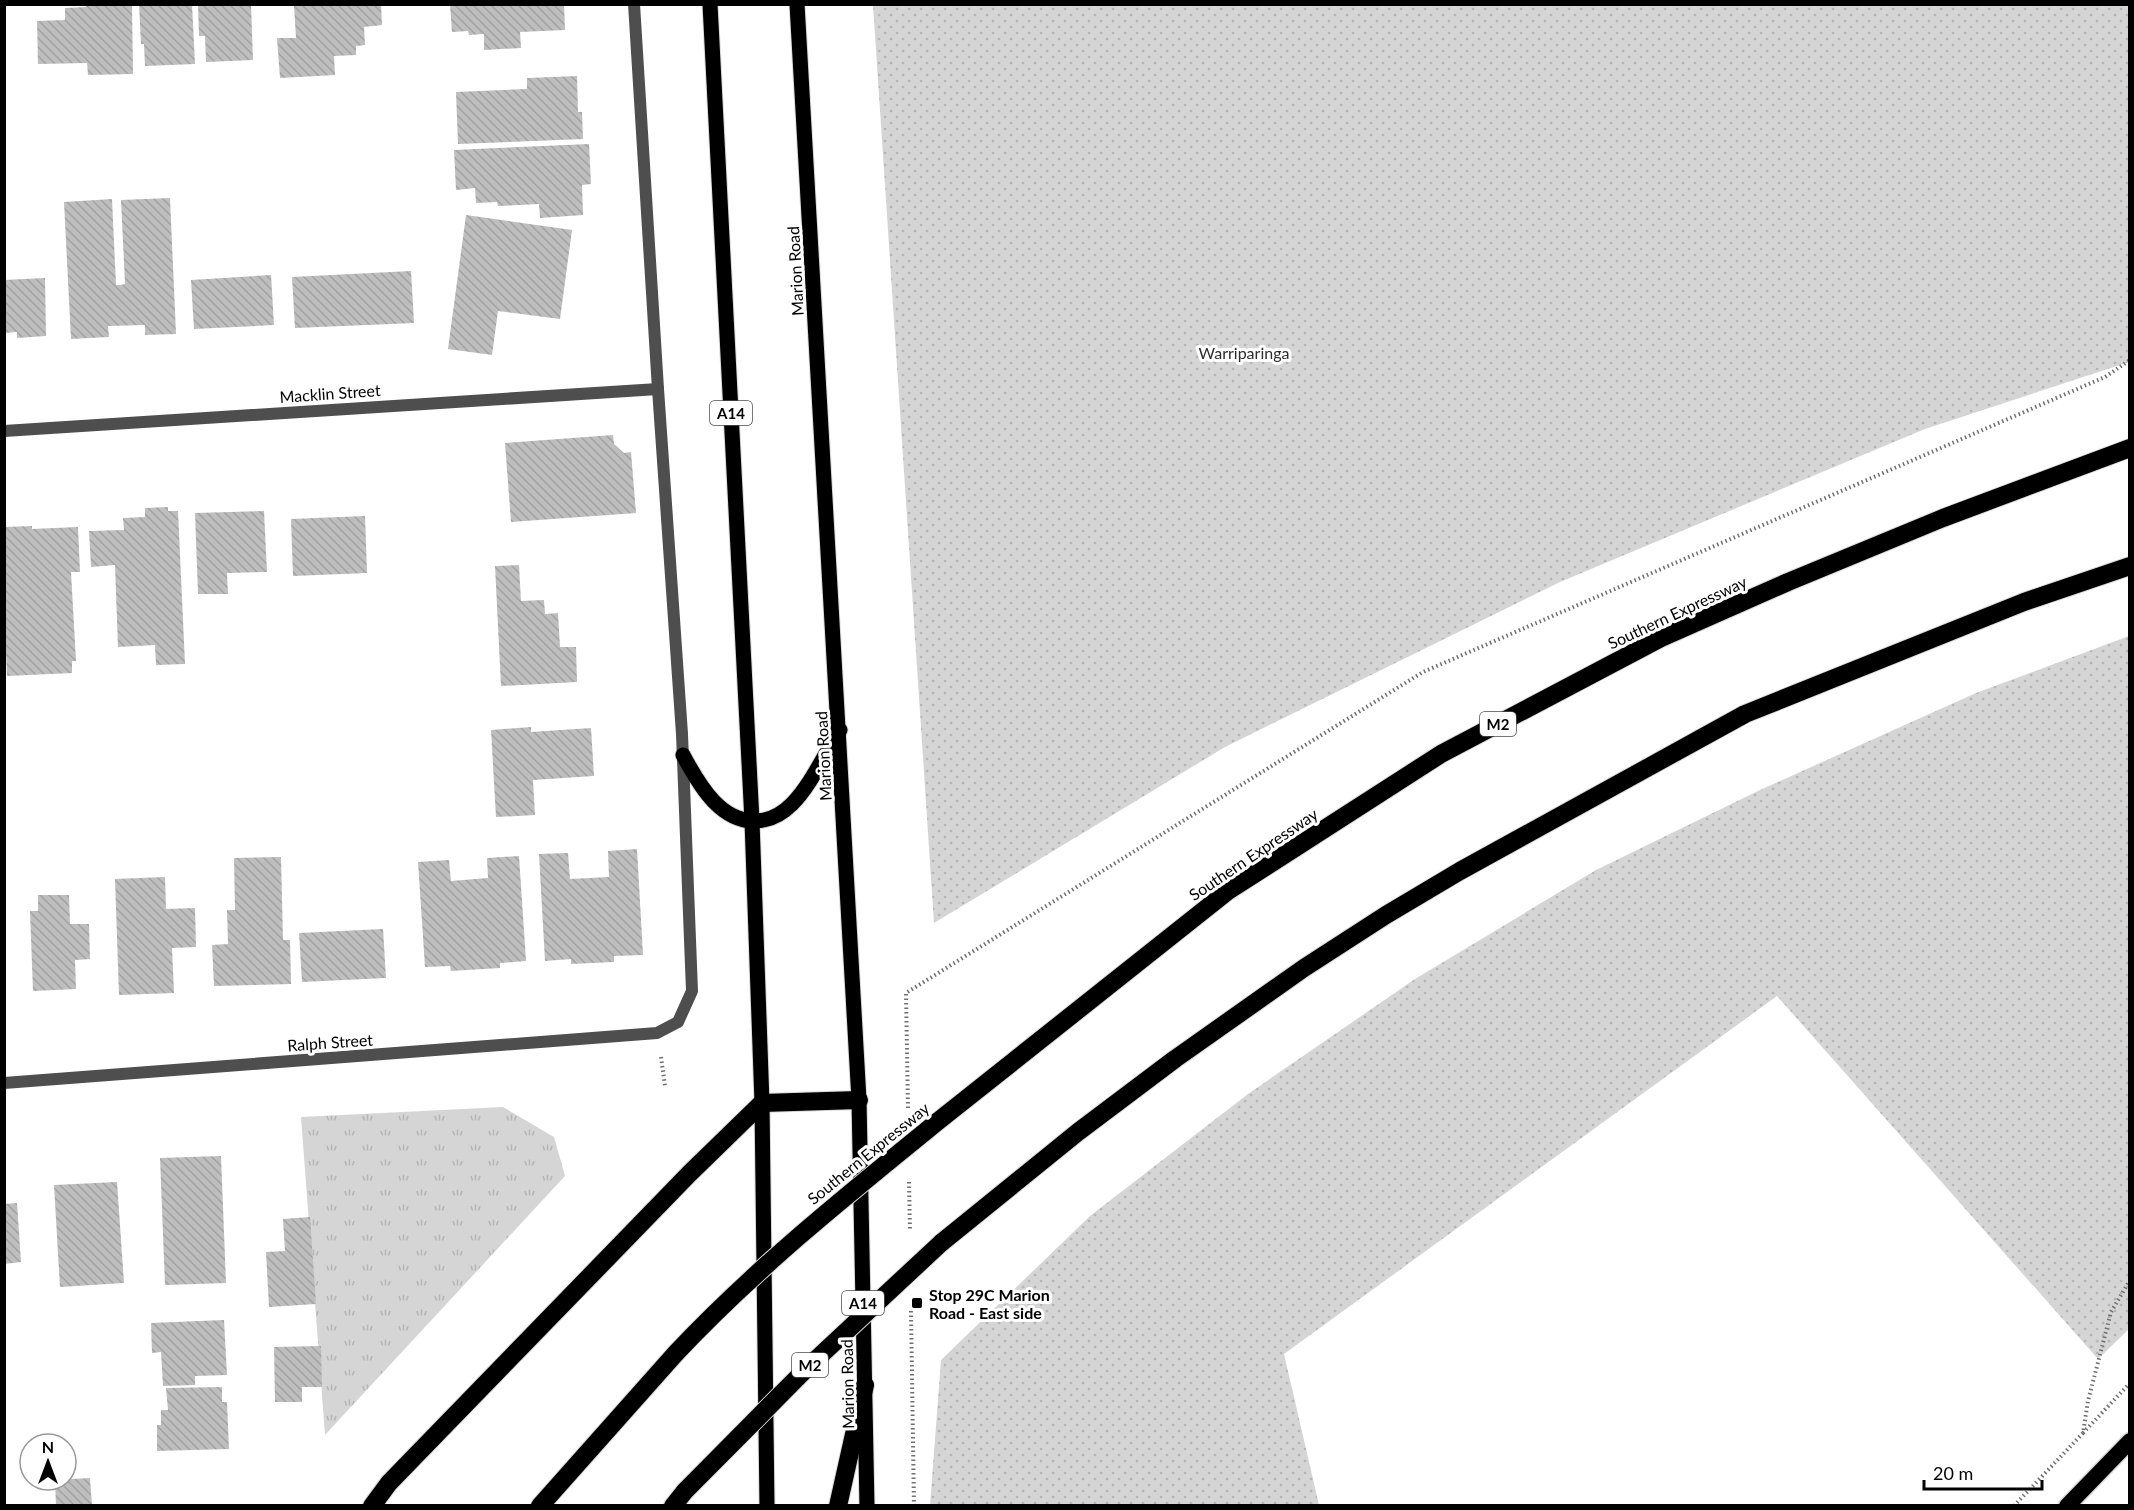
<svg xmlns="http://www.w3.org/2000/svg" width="2134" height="1510" font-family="Lato,sans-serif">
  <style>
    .grass { fill: url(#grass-tufts) }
    .park { fill: url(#park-dots) }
    .building { fill: url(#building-back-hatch) }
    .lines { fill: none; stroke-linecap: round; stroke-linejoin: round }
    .primary-casing { stroke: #dbdbdb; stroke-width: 17 }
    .trunk-casing { stroke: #dbdbdb; stroke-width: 19 }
    .motorway-casing { stroke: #dbdbdb; stroke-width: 20 }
    .path { stroke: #707070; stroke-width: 4; stroke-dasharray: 1.5 3; stroke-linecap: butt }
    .minor { stroke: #4e4e4e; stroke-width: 12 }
    .primary { stroke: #000; stroke-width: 15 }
    .trunk { stroke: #000; stroke-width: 16 }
    .motorway { stroke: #000; stroke-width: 18 }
    .motorway-bridge-casing { stroke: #dbdbdb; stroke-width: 20; stroke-linecap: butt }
    .motorway-bridge { stroke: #000; stroke-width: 18 }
    .poi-dot { fill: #000; stroke: #fff; stroke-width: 2 }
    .labels { text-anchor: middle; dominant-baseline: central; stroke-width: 6; stroke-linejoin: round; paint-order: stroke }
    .shield { fill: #fff; stroke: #4c4c4c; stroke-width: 1.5 }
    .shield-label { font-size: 15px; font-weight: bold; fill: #000 }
    .street-label { font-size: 16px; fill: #000; stroke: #fff }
    .park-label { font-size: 16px; fill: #2c2c2c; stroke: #fff }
    .poi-label { font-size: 16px; font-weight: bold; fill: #000; stroke: #fff; text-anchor: start }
  </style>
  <defs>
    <pattern id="grass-tufts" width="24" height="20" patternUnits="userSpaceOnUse" patternTransform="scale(1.5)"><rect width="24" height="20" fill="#d5d5d5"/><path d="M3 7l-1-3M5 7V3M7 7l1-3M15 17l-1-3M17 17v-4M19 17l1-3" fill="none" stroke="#b5b5b5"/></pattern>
    <pattern id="park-dots" width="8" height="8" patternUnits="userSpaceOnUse" patternTransform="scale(1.5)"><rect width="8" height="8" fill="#d5d5d5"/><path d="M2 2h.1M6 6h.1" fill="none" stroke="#b5b5b5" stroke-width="1.8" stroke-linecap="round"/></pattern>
    <pattern id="building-back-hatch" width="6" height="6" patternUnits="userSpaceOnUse" patternTransform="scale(1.5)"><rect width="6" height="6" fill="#bebebe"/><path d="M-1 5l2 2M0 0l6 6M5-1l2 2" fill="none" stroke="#a2a2a2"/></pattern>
  </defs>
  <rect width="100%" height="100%" fill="#fff"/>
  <polygon class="grass" points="503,1107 554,1137 565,1176 325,1435 301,1117"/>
  <g class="park">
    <polygon points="873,5 2129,5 2129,362 1925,429 1560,582 1225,747 934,923"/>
    <polygon points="2129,636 2130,1328 2098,1359 1777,996 1284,1354 1319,1505 930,1505 941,1360 1090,1216 1248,1094 1415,979 1596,870 1760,790 1976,693"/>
  </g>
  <g class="building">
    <polygon points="86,4 132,4 133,74 88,75 87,63 38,64 37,21 65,20 65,8 86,7"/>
    <polygon points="139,4 192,4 195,64 145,66 144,44 141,44"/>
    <polygon points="198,4 251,4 253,60 206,62 205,36 199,36"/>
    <polygon points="312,4 381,4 382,25 364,27 365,45 356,46 356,55 334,56 335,75 280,78 277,38 296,38 294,6"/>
    <polygon points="450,4 564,4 565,30 520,32 521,48 484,50 484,34 469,35 468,31 452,32"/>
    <polygon points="577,76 578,112 582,112 583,139 458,144 456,92 527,89 527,78"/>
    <polygon points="589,144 591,184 582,185 583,215 540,218 539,204 498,206 497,202 476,203 475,188 456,190 454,150"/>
    <polygon points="170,198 176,334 145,335 145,325 108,326 109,337 71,339 64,202 112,199 116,285 121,285 125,284 121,200"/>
    <polygon points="466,215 572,230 560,319 498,311 492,355 448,349"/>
    <polygon points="411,271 414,323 295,328 292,277"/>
    <polygon points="271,275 274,325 194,329 191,280"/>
    <polygon points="45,278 46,336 17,338 17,332 4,333 4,280"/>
    <polygon points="613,435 614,444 624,453 631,452 636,513 511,522 505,443"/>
    <polygon points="168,507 168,511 178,511 185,664 156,665 155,645 118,647 115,565 91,567 89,531 124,530 123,518 145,517 145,508"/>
    <polygon points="264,511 267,572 227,573 228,594 198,594 195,513"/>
    <polygon points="365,516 367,573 293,576 291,519"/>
    <polygon points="32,526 32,529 78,527 80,572 71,572 76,661 72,661 72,673 7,676 4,609 4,527"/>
    <polygon points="519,565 521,601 544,600 545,614 558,613 560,647 576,647 577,682 501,686 495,566"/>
    <polygon points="531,727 531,732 591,728 594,776 533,780 535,815 496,817 491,730"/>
    <polygon points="637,849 643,955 614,956 614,962 571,964 571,959 545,961 539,854 568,853 570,879 609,877 608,851"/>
    <polygon points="519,856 526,961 500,963 500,968 451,971 450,966 425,967 418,862 449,860 451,881 488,878 487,858"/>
    <polygon points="281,857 283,940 290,940 291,984 214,986 212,945 228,944 227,910 235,910 234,858"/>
    <polygon points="165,877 166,909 195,908 196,947 172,948 174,993 119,995 115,879"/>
    <polygon points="38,895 69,895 70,924 89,924 90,959 75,960 76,989 33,991 30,911 38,911"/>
    <polygon points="383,929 386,978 302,982 299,933"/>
    <polygon points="221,1156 226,1283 165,1285 160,1158"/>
    <polygon points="117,1182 124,1283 60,1287 54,1185"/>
    <polygon points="17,1203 21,1262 4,1264 4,1204"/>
    <polygon points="310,1217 316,1304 269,1307 266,1252 285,1251 283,1219"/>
    <polygon points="224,1320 227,1375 195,1376 195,1385 163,1386 161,1352 152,1353 151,1323"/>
    <polygon points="321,1346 322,1387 302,1387 302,1402 275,1402 274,1347"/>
    <polygon points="222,1387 222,1402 227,1402 229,1449 157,1451 157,1425 161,1425 161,1410 168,1410 166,1388"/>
    <polygon points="90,1478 92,1506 56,1506 55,1480"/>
  </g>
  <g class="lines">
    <g class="primary-casing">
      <g id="primary">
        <polyline points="710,4 752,821 762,1103 767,1506"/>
        <polyline points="797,4 859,1100 867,1506"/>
        <path d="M683,755C699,785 723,828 764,820C774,818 784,812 792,804C811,785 825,753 840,730"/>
      </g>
    </g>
    <g class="trunk-casing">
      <polyline id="trunk" points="2067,1506 2130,1441"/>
    </g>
    <g class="motorway-casing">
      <g id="motorway">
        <polyline points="937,1122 1228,891 1441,754 1661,638 1788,582 1943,518 2130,448"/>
        <polyline points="941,1243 1078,1132 1175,1059 1304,968 1386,915 1460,871 1745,714 2024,602 2130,566"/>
        <polyline points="372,1506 389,1483 689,1174 762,1103 859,1100"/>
        <polyline points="540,1506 676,1353"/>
        <polyline points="673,1506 685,1491"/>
        <polyline points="838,1506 865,1385"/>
      </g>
    </g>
    <g class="path">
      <polyline points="661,1057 665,1086"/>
      <polyline points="908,1108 906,993 1423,672 2105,377 2130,360"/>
      <polyline points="909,1182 910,1231"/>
      <polyline points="911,1311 914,1506"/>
      <polyline points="2083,1433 2130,1383"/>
      <polyline points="2014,1506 2083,1433 2088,1401 2111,1312 2130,1280"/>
    </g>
    <g class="minor">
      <polyline points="4,431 658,389"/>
      <polyline points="4,1083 657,1033 678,1022 692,991 682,734 658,389 634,4"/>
    </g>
    <use href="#primary" class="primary"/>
    <use href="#trunk" class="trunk"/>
    <use href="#motorway" class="motorway"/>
    <g class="motorway-bridge-casing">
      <g id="motorway-bridge">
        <path d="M676,1353C756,1268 847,1195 937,1122"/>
        <polyline points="685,1491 809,1366 941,1243"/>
      </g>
    </g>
    <use href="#motorway-bridge" class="motorway-bridge"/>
  </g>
  <rect class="poi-dot" x="911" y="1297" width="12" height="12" rx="3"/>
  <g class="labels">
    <g class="shield">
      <rect x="710" y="401" width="42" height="24" rx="4.5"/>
      <rect x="1480" y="712" width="36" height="24" rx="4.5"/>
      <rect x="842" y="1291" width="42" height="24" rx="4.5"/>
      <rect x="792" y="1353" width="36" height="24" rx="4.5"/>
    </g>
    <g class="shield-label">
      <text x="731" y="413">A14</text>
      <text x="1498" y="724">M2</text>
      <text x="863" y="1303">A14</text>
      <text x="810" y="1365">M2</text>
    </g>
    <g class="street-label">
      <text transform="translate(795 271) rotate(-93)">Marion Road</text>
      <text transform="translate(330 393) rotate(-4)">Macklin Street</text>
      <text transform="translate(1677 612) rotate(-25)">Southern Expressway</text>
      <text transform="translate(823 756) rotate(-93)">Marion Road</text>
      <text transform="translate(1253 854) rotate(-34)">Southern Expressway</text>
      <text transform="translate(330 1042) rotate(-4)">Ralph Street</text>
      <text transform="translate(868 1153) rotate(-39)">Southern Expressway</text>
      <text transform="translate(847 1384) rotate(-91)">Marion Road</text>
    </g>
    <g class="park-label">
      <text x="1244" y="352">Warriparinga</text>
    </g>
    <g class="poi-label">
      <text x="929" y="1294">Stop 29C Marion<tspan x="929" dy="18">Road - East side</tspan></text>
    </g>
  </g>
  <rect width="2134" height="1510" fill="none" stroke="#000000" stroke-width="12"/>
  <g transform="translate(48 1462)"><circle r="28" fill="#ffffff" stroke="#999999" stroke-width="1.5"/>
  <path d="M0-4.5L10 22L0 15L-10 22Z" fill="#000000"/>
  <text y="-9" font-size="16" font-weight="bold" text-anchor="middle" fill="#000000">N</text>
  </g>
  <path d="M1924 1480v9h118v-9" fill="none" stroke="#000000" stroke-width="3"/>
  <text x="1933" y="1480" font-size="18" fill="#000000" stroke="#ffffff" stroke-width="4.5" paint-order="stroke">20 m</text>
</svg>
